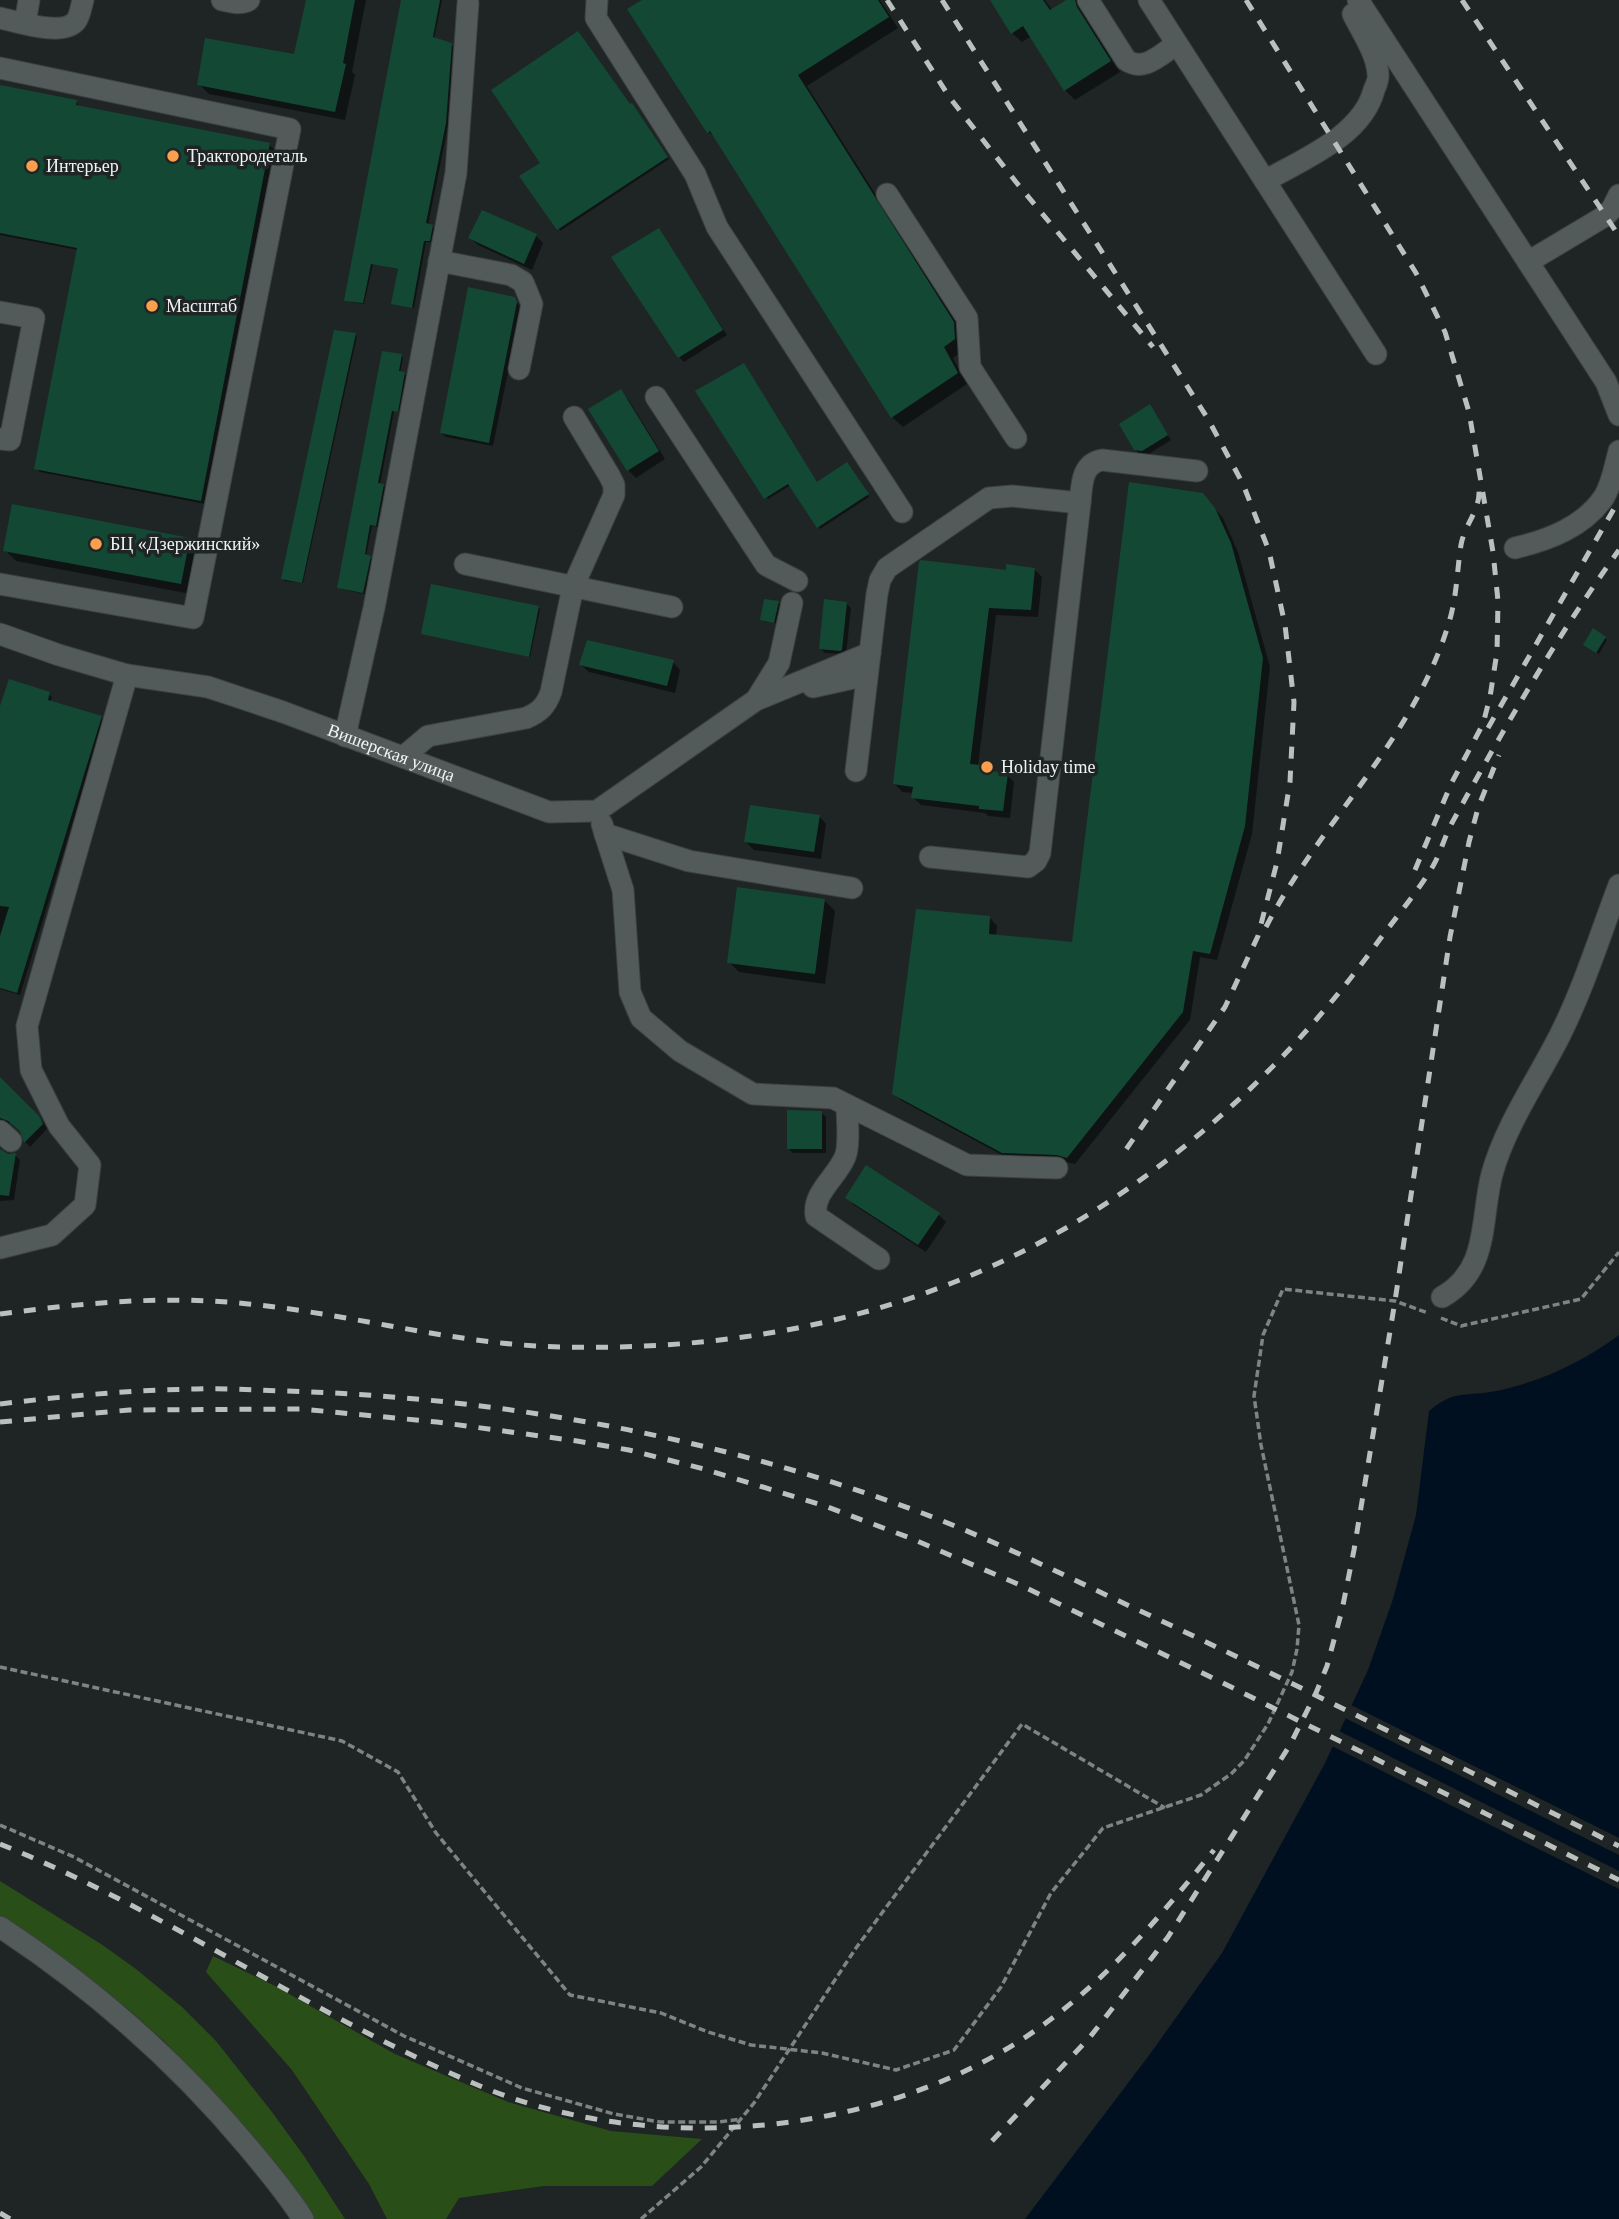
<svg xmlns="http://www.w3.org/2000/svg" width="1619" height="2219" font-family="'Times New Roman',serif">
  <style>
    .green { fill: #294e18 }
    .water { fill: #001020 }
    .pier { fill: #1f2524 }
    .shadow { fill: #0007 }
    .building { fill: #134934 }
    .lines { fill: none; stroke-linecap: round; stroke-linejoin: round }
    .minor-casing { stroke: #3c4141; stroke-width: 23 }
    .path { stroke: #7f8483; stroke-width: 3.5; stroke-dasharray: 7 3.5; stroke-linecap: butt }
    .minor { stroke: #535a5a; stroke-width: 21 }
    .rail { stroke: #bbc0bf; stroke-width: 5; stroke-dasharray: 12 12; stroke-linecap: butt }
    .poi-dot { fill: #fa9f4e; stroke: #1f2524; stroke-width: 2.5 }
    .labels { text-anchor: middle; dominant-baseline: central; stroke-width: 7; stroke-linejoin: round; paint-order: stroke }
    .poi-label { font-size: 18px; fill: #f0f4f4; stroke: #1f2524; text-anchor: start }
    .street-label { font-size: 18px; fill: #f0f4f4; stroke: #1f2524 }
  </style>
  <rect width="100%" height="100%" fill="#1f2524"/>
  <g class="green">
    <polygon points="0,1881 101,1944 136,1969 182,2007 216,2041 272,2112 304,2156 345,2219 314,2219 289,2181 194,2072 163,2040 128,2009 49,1949 0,1916"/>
    <polygon points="213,1956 275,1986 395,2054 508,2102 611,2131 702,2139 652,2186 544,2186 459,2198 446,2219 387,2219 369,2184 292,2070 206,1972"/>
  </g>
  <path class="water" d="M1619,1335V2219H1025L1150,2054L1222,1953L1325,1763L1368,1670L1393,1599L1416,1515L1429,1411C1455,1389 1466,1397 1496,1391C1540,1382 1583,1362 1619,1335Z"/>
  <g class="pier">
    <polygon points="1349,1704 1619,1838 1619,1855 1343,1717"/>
    <polygon points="1337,1730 1619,1871 1619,1889 1330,1745"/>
  </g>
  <g class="shadow">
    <polygon points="308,0 366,0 352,72 355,75 345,120 209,94 199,84 295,56"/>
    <polygon points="403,0 442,0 434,39 453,46 448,126 428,225 434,228 431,242 426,242 414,308 393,304 400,270 373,264 364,304 345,301"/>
    <polygon points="645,0 880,0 898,28 807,86 964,334 965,350 953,358 967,384 903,427 892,417 719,141 709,132"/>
    <polygon points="992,0 1045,0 1052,10 1070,0 1079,0 1085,6 1086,18 1120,72 1075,100 1065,90 1032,36 1022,42 1012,33"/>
    <polygon points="0,87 76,101 80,108 269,145 274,149 205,504 40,472 36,468 78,250 0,235"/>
    <polygon points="630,106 634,107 669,159 560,231 543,163"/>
    <polygon points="658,230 727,335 684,362 679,357"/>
    <polygon points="536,236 543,243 532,270 478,245 470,238"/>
    <polygon points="514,299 521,308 493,446 446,437 441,433"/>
    <polygon points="355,335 357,336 303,583 285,581 283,579"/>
    <polygon points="401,356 403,358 400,373 406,375 399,412 394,411 380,485 385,487 378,527 372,526 366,556 372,559 365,594 341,589 339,588"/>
    <polygon points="620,391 628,399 665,459 636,478 628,470"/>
    <polygon points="698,392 817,484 849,466 869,497 820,529 791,485 768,499"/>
    <polygon points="1150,406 1171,440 1147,455 1140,455 1135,449"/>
    <polygon points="1210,503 1223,518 1238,552 1270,667 1252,834 1217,960 1200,957 1190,1020 1075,1164 1066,1162 1011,1160 902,1101 894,1093 990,918 997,926 996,936 1073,943"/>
    <polygon points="189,540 199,550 191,594 16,561 5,550"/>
    <polygon points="1034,569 1042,577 1038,617 996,615 978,767 989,768 995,773 1007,775 1014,782 1010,818 988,816 985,813 921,805 913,797 914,793 902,792 895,784 1007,572"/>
    <polygon points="778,603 780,605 776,623 764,621 762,619"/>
    <polygon points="846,603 851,608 846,654 825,653 820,648"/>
    <polygon points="538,607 540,609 530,657 423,634"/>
    <polygon points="1605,638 1607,640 1599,654 1587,646"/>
    <polygon points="673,662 680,670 675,693 589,672 581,665"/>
    <polygon points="49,694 52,697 50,702 101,717 104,720 20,995 0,989 0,712"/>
    <polygon points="819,816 826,824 821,859 754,850 746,842"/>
    <polygon points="824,900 835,911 825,984 739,972 729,962"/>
    <polygon points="0,1080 44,1123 47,1129 30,1147 25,1142 22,1132 10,1123 0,1124"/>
    <polygon points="821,1112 826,1117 826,1153 793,1153 788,1148"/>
    <polygon points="0,1151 9,1156 15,1155 20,1160 14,1200 0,1201"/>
    <polygon points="847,1198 938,1214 946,1222 926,1252 854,1205"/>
  </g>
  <g class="building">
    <polygon points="306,0 355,0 343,63 346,64 335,112 197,85 205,38 294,54"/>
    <polygon points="401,0 440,0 433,37 452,43 446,123 426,223 433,225 430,241 424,241 412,308 391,304 398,269 371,264 363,303 344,301"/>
    <polygon points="642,0 878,0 889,17 798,75 954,322 955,339 944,347 958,373 891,418 710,131 707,133 627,9"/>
    <polygon points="990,0 1043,0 1050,10 1066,0 1075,0 1077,7 1111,61 1064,91 1023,26 1011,34"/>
    <polygon points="578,31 630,104 632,103 668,157 557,230 519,176 540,163 491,90"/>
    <polygon points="0,85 77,100 76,105 270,143 201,501 34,469 77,248 0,233"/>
    <polygon points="482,210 537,234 524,264 468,238"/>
    <polygon points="659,228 723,330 678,358 611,257"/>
    <polygon points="468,287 515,297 517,302 489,443 440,433"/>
    <polygon points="334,330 356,333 302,583 281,579"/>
    <polygon points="382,351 402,354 399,371 405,372 398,412 392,411 378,483 384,484 376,526 370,525 365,554 371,556 363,593 337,588"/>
    <polygon points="744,363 817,482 847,462 869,494 817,528 788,484 764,499 695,391"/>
    <polygon points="621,389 659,451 627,471 588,409"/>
    <polygon points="1150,404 1168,435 1142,451 1134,450 1119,424"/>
    <polygon points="1129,482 1203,493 1215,508 1231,543 1263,658 1245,826 1210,954 1193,951 1183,1012 1067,1158 1057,1155 1002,1153 892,1094 916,909 990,916 989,934 1072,942"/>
    <polygon points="12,504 190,538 181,584 3,551"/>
    <polygon points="921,560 1006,570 1006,564 1035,568 1031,610 989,608 970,764 990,766 990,771 1008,773 1003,811 979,809 979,806 911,798 913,787 893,784 919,562"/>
    <polygon points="431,584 539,606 529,657 421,634"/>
    <polygon points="764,599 779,601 774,623 760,620"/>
    <polygon points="824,599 847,602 842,650 840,651 819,649"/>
    <polygon points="1593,628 1606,637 1596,653 1583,645"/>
    <polygon points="587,640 674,660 667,686 579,665"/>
    <polygon points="9,679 50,692 48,700 102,716 17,993 0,988 0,936 9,907 0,906 0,706"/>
    <polygon points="750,805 820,815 814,852 744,842"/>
    <polygon points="737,887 825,899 815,974 727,963"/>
    <polygon points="0,1077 39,1116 43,1124 24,1143 20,1131 8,1121 0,1118"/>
    <polygon points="787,1110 822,1111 822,1149 787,1149"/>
    <polygon points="0,1149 8,1154 16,1153 9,1196 0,1195"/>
    <polygon points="866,1165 940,1213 918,1245 845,1198"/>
  </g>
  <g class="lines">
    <g class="minor-casing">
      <g id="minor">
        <path d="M222,0C231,2 241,5 249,0"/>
        <polyline points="597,0 596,18 695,174 717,227 902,512"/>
        <path d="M1088,0L1126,60C1144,73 1161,54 1177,44"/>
        <polyline points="1149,0 1376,354"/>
        <polyline points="1358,0 1606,382 1619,415"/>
        <path d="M0,18C18,22 63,37 76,21C80,16 81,7 83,0"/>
        <polyline points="25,23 29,0"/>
        <polyline points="0,68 290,129 193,618 0,584"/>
        <path d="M1265,181C1303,159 1362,136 1374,90C1376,85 1379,79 1378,74C1377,54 1362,32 1353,14"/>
        <polyline points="887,194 967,318 970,367 1016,438"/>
        <polyline points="439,261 511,275 523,282 532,304 519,369"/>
        <polyline points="1528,262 1605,216 1612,209 1619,195"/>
        <polyline points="0,312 34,318 10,440 0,439"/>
        <polyline points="656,397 766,565 797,581"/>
        <path d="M1080,503C1082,485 1081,464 1102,460L1197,471"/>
        <path d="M1515,548C1548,540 1584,527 1604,497C1612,484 1615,466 1619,451"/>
        <polyline points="465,564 672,607"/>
        <path id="s1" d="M0,634L59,655L127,675L208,687L283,712L549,812L597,811L756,700L870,653"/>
        <polyline points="813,687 867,675"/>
        <polyline points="756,700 779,663 792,603"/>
        <polyline points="345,736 374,608 456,173 468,3"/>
        <path d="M403,757L428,736L526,718C540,712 546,706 551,692L573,587L614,495V485L609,475L574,417"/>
        <polyline points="856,771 877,594 880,580 887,568 989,498 1012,496 1080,503 1040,853 1036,861 1028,867 930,857"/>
        <polyline points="602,824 605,834 689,861 852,888"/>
        <polyline points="605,834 623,890 630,992 641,1018 680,1051 753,1094 833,1098 967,1165 1057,1168"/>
        <path d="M847,1105C847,1118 850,1146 845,1157C837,1177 812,1193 816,1216L879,1259"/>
        <polyline points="0,1131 11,1141"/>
        <polyline points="0,1248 52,1235 85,1205 90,1165 59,1126 31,1070 27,1026 127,675"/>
        <path d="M1442,1297C1490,1270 1480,1220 1492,1174C1505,1126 1538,1079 1560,1035C1584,987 1600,935 1619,885"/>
        <path d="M0,1927C93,1988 177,2062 248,2147C267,2170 287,2193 303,2219"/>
      </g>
    </g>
    <g class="path">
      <polyline points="1441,1318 1461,1326 1581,1299 1619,1252"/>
      <polyline points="0,1667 342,1741 398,1772 436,1833 570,1995 661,2013 708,2032 751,2045 822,2053 896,2070 954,2050 1001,1987 1051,1893 1103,1828 1201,1795 1231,1774 1244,1761 1268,1724 1292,1672 1297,1649 1299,1625 1261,1445 1254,1396 1263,1335 1283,1289 1395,1301 1428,1313"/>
      <polyline points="0,1825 74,1857 404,2036 522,2088 614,2114 660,2122 719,2122 741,2119"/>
      <polyline points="641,2219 701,2167 754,2103 856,1948 1022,1724 1165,1808"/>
    </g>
    <use href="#minor" class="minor"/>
    <g class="rail">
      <polyline points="887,0 950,98 1016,182 1153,347"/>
      <polyline points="942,0 1208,419 1243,484 1269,551 1285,625 1294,702 1290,782 1277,862 1258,936 1225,1007 1125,1151"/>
      <polyline points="1246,0 1416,273 1445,332 1469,412 1493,552 1498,601 1497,652 1490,697 1483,724 1451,784 1415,870"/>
      <polyline points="1462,0 1619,236"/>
      <polyline points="1488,728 1619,500"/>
      <path d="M1266,927C1321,820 1416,738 1450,619C1457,594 1457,570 1461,545C1464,526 1480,510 1479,491"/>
      <path d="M0,1314C82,1303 165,1295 248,1304C353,1314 456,1345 562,1347C695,1350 828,1332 952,1283C1124,1216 1274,1087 1380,939C1398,915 1418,891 1433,866C1441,852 1445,835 1453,821C1504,728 1557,636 1619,550"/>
      <path d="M0,1404C66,1396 131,1390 197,1389C226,1388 254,1390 283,1391C500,1397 718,1437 922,1513C999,1542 1073,1580 1149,1615C1307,1689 1463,1769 1619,1846"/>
      <polyline points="0,1422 129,1410 301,1409 437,1422 577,1441 629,1450 704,1469 825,1506 910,1538 1020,1585 1227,1685 1619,1880"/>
      <path d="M0,1844C166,1911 315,2017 480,2086C645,2155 866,2138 1018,2042C1097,1992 1156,1922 1214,1850"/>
      <polyline points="992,2141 1090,2037 1168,1937 1290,1745 1316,1693 1327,1666 1342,1610 1354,1550 1395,1301 1450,937 1469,842 1478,808 1499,755"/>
      <polyline points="0,2213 10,2219"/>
    </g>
  </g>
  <g class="poi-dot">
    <circle cx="173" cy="156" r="7"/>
    <circle cx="32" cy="166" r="7"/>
    <circle cx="152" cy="306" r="7"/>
    <circle cx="96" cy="544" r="7"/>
    <circle cx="987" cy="767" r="7"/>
  </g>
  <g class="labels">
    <g class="poi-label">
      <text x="187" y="156">Трактородеталь</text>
      <text x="46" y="166">Интерьер</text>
      <text x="166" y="306">Масштаб</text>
      <text x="110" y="544">БЦ «Дзержинский»</text>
      <text x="1001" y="767">Holiday time</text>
    </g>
    <g class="street-label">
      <text stroke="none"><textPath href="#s1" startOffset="410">Вишерская улица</textPath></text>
    </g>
  </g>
</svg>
